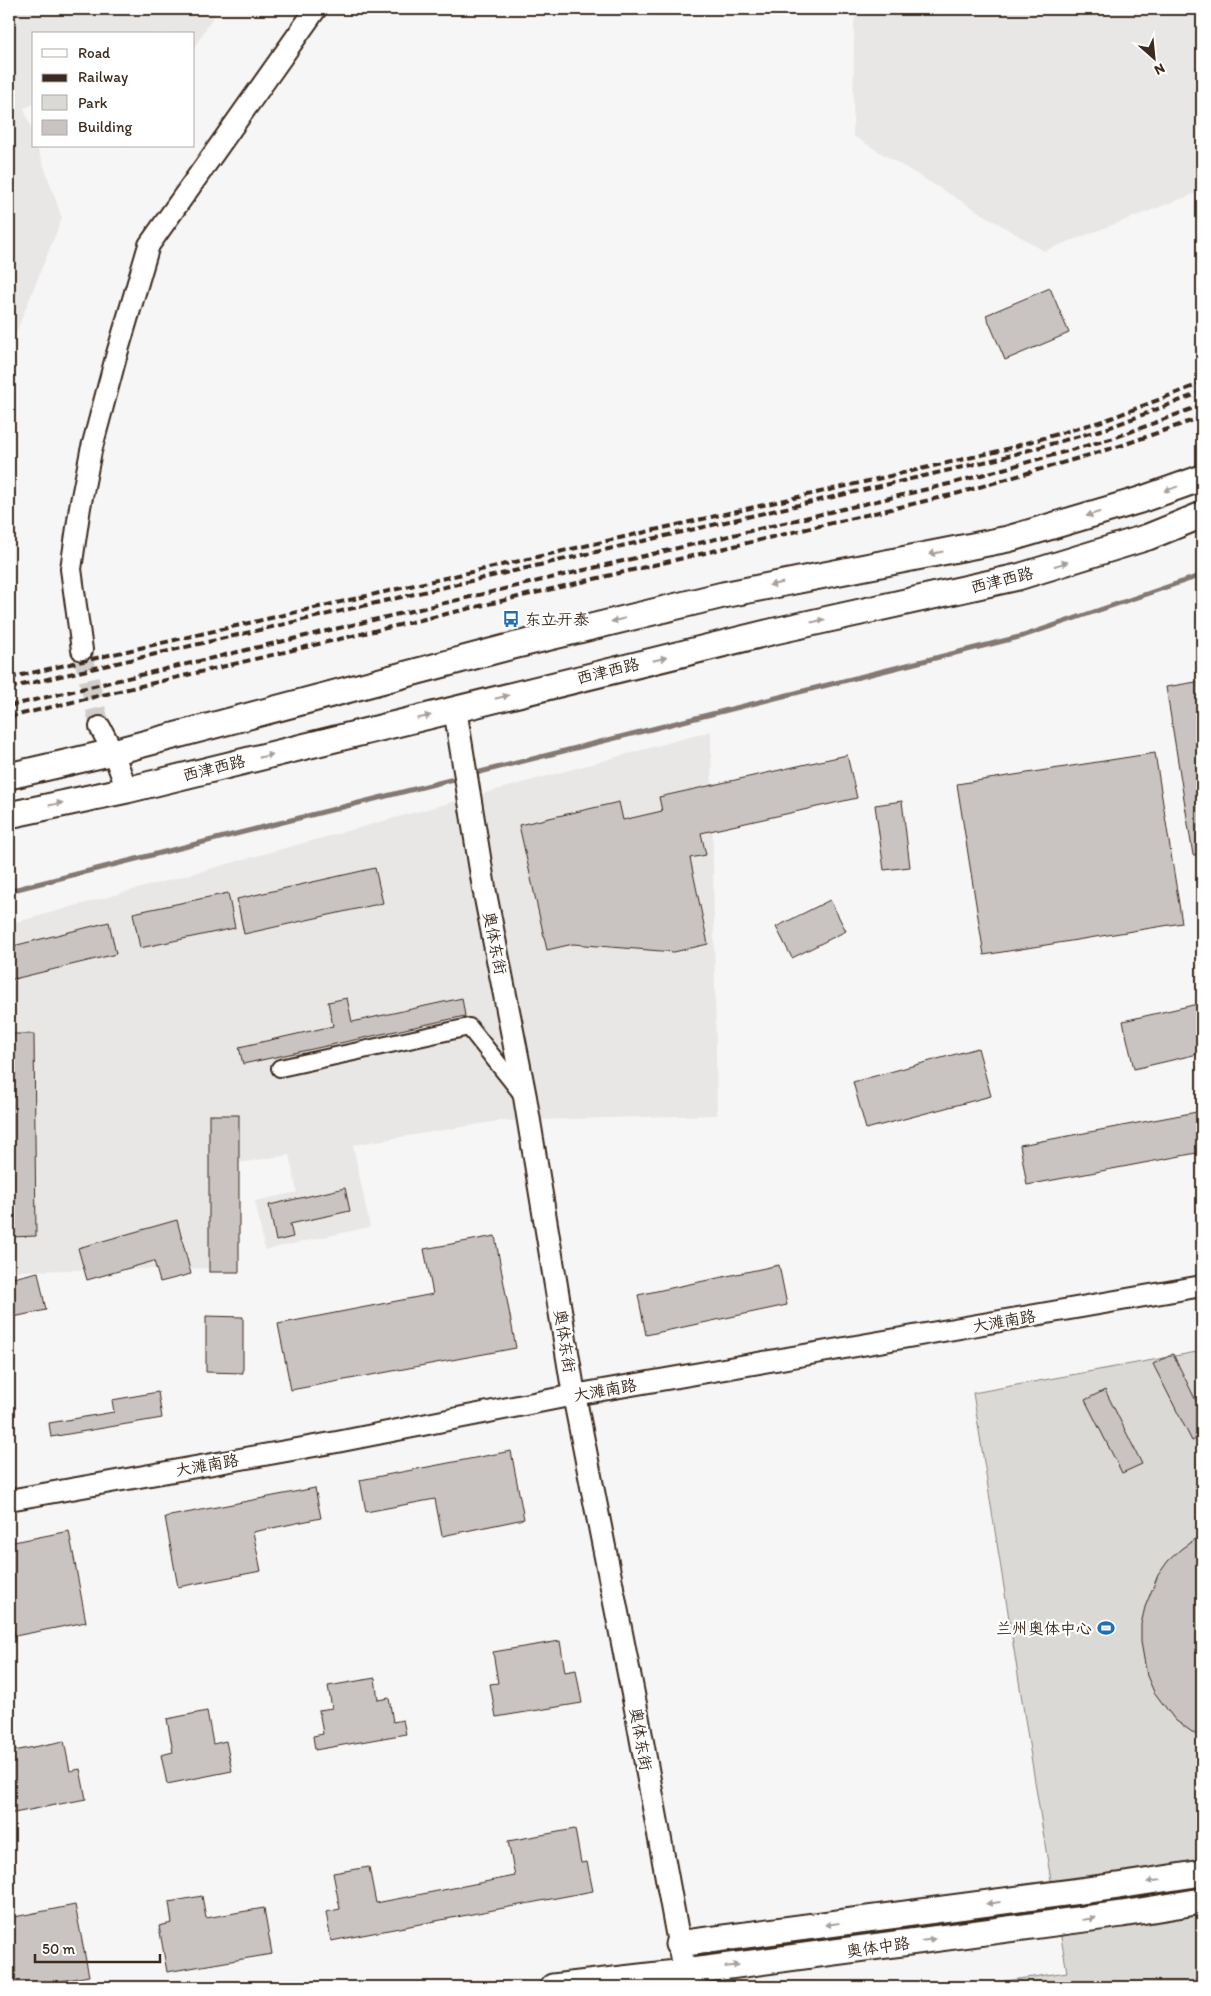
<svg xmlns="http://www.w3.org/2000/svg" width="1211" height="1996" font-family="Itim,'LXGW WenKai TC',sans-serif">
  <style>
    .built { fill: #e9e7e6 }
    .green { fill: #dbd9d6; stroke: #8b827a }
    .lines { fill: none; stroke-linecap: round; stroke-linejoin: round }
    .stream { stroke: #847972; stroke-width: 5 }
    .building { fill: #c9c3c1; stroke: #3b2a1e }
    .tertiary-tunnel { stroke: #d1cdcb; stroke-width: 20; stroke-dasharray: 20 10; stroke-linecap: butt }
    .minor-casing { stroke: #3b2a1e; stroke-width: 20 }
    .tertiary-casing { stroke: #3b2a1e; stroke-width: 24 }
    .secondary-casing { stroke: #3b2a1e; stroke-width: 26 }
    .primary-casing { stroke: #3b2a1e; stroke-width: 29 }
    .minor { stroke: #fff; stroke-width: 16 }
    .tertiary { stroke: #fff; stroke-width: 20 }
    .secondary { stroke: #fff; stroke-width: 22 }
    .primary { stroke: #fff; stroke-width: 25 }
    .rail { stroke: #3b2a1e; stroke-width: 4; stroke-dasharray: 8 4; stroke-linecap: butt }
    .oneway { fill: #a79f9a }
    .labels { text-anchor: middle; dominant-baseline: central; stroke-width: 4.5; stroke-linejoin: round; paint-order: stroke }
    .street-label { font-size: 16px; fill: #3b2a1e; stroke: #fff }
    .poi-label { font-size: 16px; fill: #3b2a1e; stroke: #fff; text-anchor: start }
  </style>
  <rect width="100%" height="100%" fill="#f7f6f6"/>
  <filter id="ink" filterUnits="userSpaceOnUse"><feTurbulence type="fractalNoise" baseFrequency=".02" numOctaves="2"/><feDisplacementMap in="SourceGraphic" scale="10" xChannelSelector="R" yChannelSelector="G"/><feConvolveMatrix kernelMatrix="1 2 1 2 8 2 1 2 1" color-interpolation-filters="sRGB"/></filter>
  <g filter="url(#ink)">
    <g class="built">
      <polygon points="9,9 218,9 194,48 194,34 34,34 34,104 24,108 34,136 34,146 37,146 62,218 9,350"/>
      <polygon points="856,9 1202,9 1202,191 1044,251 853,136 854,25"/>
      <polygon points="711,731 717,1115 499,1121 353,1145 370,1227 265,1250 255,1201 297,1192 289,1155 239,1163 234,1268 9,1271 9,924"/>
    </g>
    <polygon class="green" points="1202,1351 1202,1987 965,1987 1067,1972 1048,1863 973,1393"/>
    <g class="lines">
      <g class="stream">
        <polyline points="472,774 1023,636 1202,575"/>
        <polyline points="9,891 462,777"/>
      </g>
    </g>
    <g class="building">
      <polygon points="1050,288 1069,333 1005,360 986,315"/>
      <polygon points="1202,681 1202,854 1193,855 1166,687"/>
      <polygon points="1155,753 1182,923 984,955 957,784"/>
      <polygon points="847,755 857,798 701,833 706,855 690,858 708,944 674,952 573,944 547,950 519,825 619,802 623,820 662,811 659,797"/>
      <polygon points="902,801 910,867 884,870 875,805"/>
      <polygon points="375,868 383,903 244,934 237,899"/>
      <polygon points="228,893 235,928 140,948 133,913"/>
      <polygon points="830,900 846,931 792,958 776,927"/>
      <polygon points="109,922 116,954 10,980 9,947"/>
      <polygon points="347,998 352,1022 462,998 465,1016 243,1064 239,1047 333,1026 328,1002"/>
      <polygon points="1202,1003 1202,1053 1134,1069 1123,1021"/>
      <polygon points="9,1034 34,1034 36,1236 9,1237"/>
      <polygon points="978,1048 991,1096 866,1129 853,1082"/>
      <polygon points="1202,1111 1202,1152 1027,1185 1020,1145"/>
      <rect x="209" y="1115" width="30" height="157"/>
      <polygon points="345,1188 350,1211 290,1224 293,1237 276,1241 269,1205"/>
      <polygon points="177,1220 191,1274 160,1282 154,1261 87,1280 78,1248"/>
      <polygon points="495,1236 516,1348 291,1390 278,1324 433,1294 424,1249"/>
      <polygon points="779,1265 787,1305 646,1335 638,1295"/>
      <polygon points="38,1272 46,1310 9,1318 9,1279"/>
      <polygon points="206,1316 243,1317 243,1373 206,1372"/>
      <polygon points="1173,1354 1202,1413 1202,1436 1192,1441 1153,1364"/>
      <polygon points="1105,1390 1142,1464 1122,1473 1085,1400"/>
      <polygon points="158,1392 162,1418 51,1437 49,1423 114,1412 112,1400"/>
      <polygon points="511,1451 524,1519 442,1536 435,1499 366,1512 360,1480"/>
      <polygon points="315,1488 321,1518 253,1532 261,1571 178,1587 165,1517"/>
      <polygon points="69,1531 86,1622 15,1636 9,1605 9,1543"/>
      <polygon points="1202,1534 1202,1739 1175,1720 1154,1692 1147,1676 1141,1642 1141,1624 1145,1607 1158,1575 1168,1561 1181,1549"/>
      <polygon points="560,1641 565,1672 576,1670 582,1703 496,1717 490,1684 498,1683 493,1652"/>
      <polygon points="375,1678 378,1700 389,1698 393,1722 403,1720 406,1734 315,1750 313,1736 323,1734 319,1710 332,1708 328,1686"/>
      <polygon points="207,1711 213,1744 226,1741 232,1771 167,1784 161,1755 173,1752 167,1719"/>
      <polygon points="64,1741 70,1771 80,1769 86,1799 9,1814 9,1752"/>
      <polygon points="575,1829 581,1863 587,1862 593,1891 331,1941 326,1912 340,1909 333,1873 369,1867 376,1903 515,1876 508,1841"/>
      <polygon points="202,1896 206,1918 264,1908 272,1954 167,1972 159,1926 172,1923 169,1902"/>
      <polygon points="75,1905 89,1976 29,1987 9,1987 9,1918"/>
    </g>
    <g class="lines">
      <polyline class="tertiary-tunnel" points="82,650 100,727"/>
      <g class="minor-casing">
        <polyline id="minor" points="280,1068 469,1027 523,1095"/>
      </g>
      <g class="tertiary-casing">
        <g id="tertiary">
          <polyline points="82,650 71,569 80,507 91,451 116,357 149,245 316,9"/>
          <polyline points="100,727 113,752 127,790"/>
          <polyline points="9,1500 337,1442 574,1395 1202,1286"/>
        </g>
      </g>
      <g class="secondary-casing">
        <polyline id="secondary" points="455,709 484,888 525,1097 574,1395 636,1709 687,1987"/>
      </g>
      <g class="primary-casing">
        <g id="primary">
          <polyline points="9,776 113,752 505,648 723,595 1008,539 1140,500 1202,478"/>
          <polyline points="9,815 127,790 775,631 1018,577 1148,537 1202,515"/>
          <polyline points="678,1944 1118,1886 1202,1873"/>
          <polyline points="553,1987 684,1972 1122,1914 1202,1901"/>
        </g>
      </g>
      <use href="#minor" class="minor"/>
      <use href="#tertiary" class="tertiary"/>
      <use href="#secondary" class="secondary"/>
      <use href="#primary" class="primary"/>
      <g class="rail">
        <polyline points="9,678 999,451 1106,420 1202,383"/>
        <polyline points="9,688 997,459 1108,428 1202,392"/>
        <polyline points="9,706 953,483 1114,438 1202,405"/>
        <polyline points="9,717 959,493 1120,446 1202,417"/>
      </g>
    </g>
    <defs><path id="oneway-solid" d="M-6-.8H1V-3.2L6.5 0L1 3.2V.8H-6Z" transform="scale(1.25)"/></defs>
    <g class="oneway">
      <use href="#oneway-solid" transform="translate(1171 489) rotate(160)"/>
      <use href="#oneway-solid" transform="translate(1093 514) rotate(163)"/>
      <use href="#oneway-solid" transform="translate(936 553) rotate(169)"/>
      <use href="#oneway-solid" transform="translate(1061 564) rotate(-17)"/>
      <use href="#oneway-solid" transform="translate(776 584) rotate(169)"/>
      <use href="#oneway-solid" transform="translate(618 620) rotate(166)"/>
      <use href="#oneway-solid" transform="translate(818 621) rotate(-12)"/>
      <use href="#oneway-solid" transform="translate(660 659) rotate(-14)"/>
      <use href="#oneway-solid" transform="translate(502 697) rotate(-14)"/>
      <use href="#oneway-solid" transform="translate(424 717) rotate(-14)"/>
      <use href="#oneway-solid" transform="translate(266 756) rotate(-14)"/>
      <use href="#oneway-solid" transform="translate(56 804) rotate(-12)"/>
      <use href="#oneway-solid" transform="translate(1154 1881) rotate(171)"/>
      <use href="#oneway-solid" transform="translate(993 1903) rotate(173)"/>
      <use href="#oneway-solid" transform="translate(1089 1919) rotate(-8)"/>
      <use href="#oneway-solid" transform="translate(832 1924) rotate(173)"/>
      <use href="#oneway-solid" transform="translate(928 1940) rotate(-8)"/>
      <use href="#oneway-solid" transform="translate(732 1966) rotate(-8)"/>
    </g>
  </g>
  <defs>
    <g id="bus-bare" transform="scale(1.35)"><path d="M-5-6H5V4H4V6H2V4H-2V6H-4V4H-5ZM-3.5-4V0h7V-4ZM-3.5 1.2v1.5H-2V1.2ZM2 1.2v1.5H3.5V1.2Z" fill="#1f6fb2" stroke="#fff" stroke-width="2.5" paint-order="stroke"/></g>
    <g id="stadium-bare" transform="scale(1.35)"><path d="M0-5a6.5 5 0 1 0 0 10a6.5 5 0 1 0 0-10ZM-3.5-1.8h7v3.6h-7Z" fill="#1f6fb2" stroke="#fff" stroke-width="2.5" paint-order="stroke"/></g>
  </defs>
  <g fill-rule="evenodd">
    <use href="#bus-bare" x="511" y="619"/>
    <use href="#stadium-bare" x="1106" y="1628"/>
  </g>
  <g class="labels">
    <g class="street-label">
      <text transform="translate(1002 580) rotate(-14)">西津西路</text>
      <text transform="translate(608 671) rotate(-14)">西津西路</text>
      <text transform="translate(214 768) rotate(-14)">西津西路</text>
      <text transform="translate(495 943) rotate(79)">奥体东街</text>
      <text transform="translate(1004 1321) rotate(-10)">大滩南路</text>
      <text transform="translate(565 1341) rotate(81)">奥体东街</text>
      <text transform="translate(605 1390) rotate(-10)">大滩南路</text>
      <text transform="translate(207 1465) rotate(-10)">大滩南路</text>
      <text transform="translate(641 1739) rotate(80)">奥体东街</text>
      <text transform="translate(878 1947) rotate(-8)">奥体中路</text>
    </g>
    <g class="poi-label">
      <text x="525" y="619">东立开泰</text>
      <text x="1092" y="1628" text-anchor="end">兰州奥体中心</text>
    </g>
  </g>
  <rect width="1211" height="1996" fill="none" stroke="#fff" stroke-width="30"/>
  <rect x="15" y="15" width="1181" height="1966" fill="none" stroke="#3b2a1e" stroke-width="2" filter="url(#ink)"/>
  <rect x="32" y="32" width="162" height="115" fill="#ffffff" stroke="#b1aaa5"/>
  <rect x="42" y="49" width="25" height="8" fill="#ffffff" stroke="#b1aaa5"/>
  <text x="78" y="58" font-size="15" fill="#3b2a1e">Road</text>
  <rect x="42" y="74" width="25" height="8" fill="#3b2a1e" stroke="#b1aaa5"/>
  <text x="78" y="82" font-size="15" fill="#3b2a1e">Railway</text>
  <rect x="42" y="95" width="25" height="15" fill="#dbd9d6" stroke="#b1aaa5"/>
  <text x="78" y="108" font-size="15" fill="#3b2a1e">Park</text>
  <rect x="42" y="120" width="25" height="15" fill="#c9c3c1" stroke="#b1aaa5"/>
  <text x="78" y="132" font-size="15" fill="#3b2a1e">Building</text>
  <g transform="translate(1154 58) rotate(153)" stroke="#ffffff" stroke-width="4" paint-order="stroke">
  <path d="M0-4L9 19L0 12L-9 19Z" fill="#3b2a1e"/>
  <text y="-8" font-size="14" font-weight="bold" text-anchor="middle" fill="#3b2a1e">N</text>
  </g>
  <path d="M35 1954v8h125v-8" fill="none" stroke="#3b2a1e" stroke-width="2.5"/>
  <text x="42" y="1954" font-size="15" fill="#3b2a1e" stroke="#ffffff" stroke-width="4" paint-order="stroke">50 m</text>
</svg>
